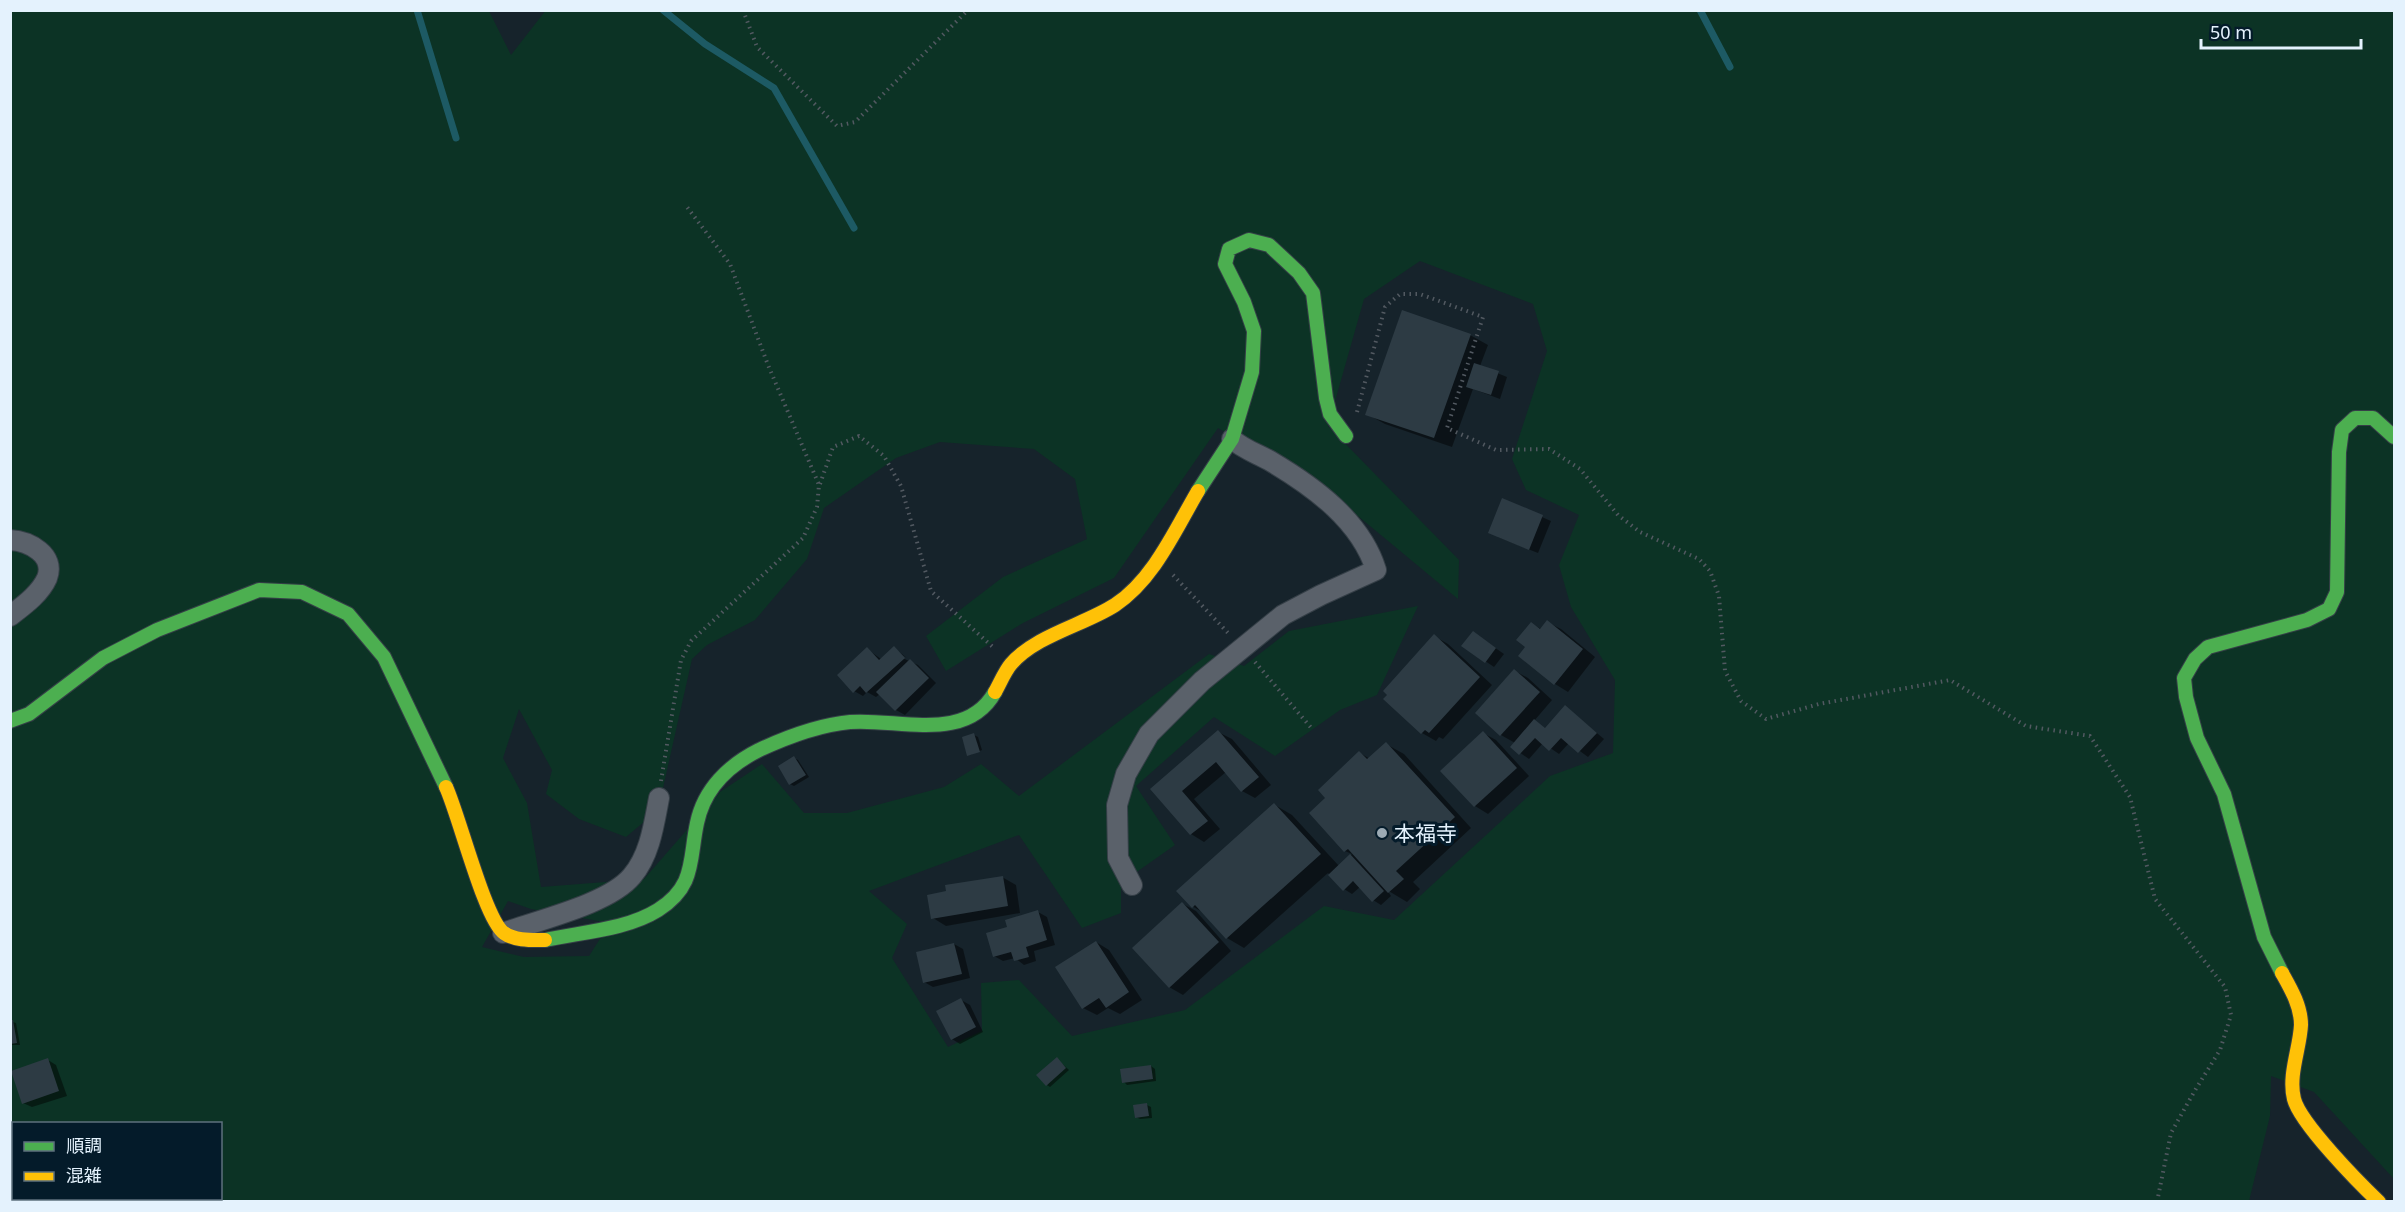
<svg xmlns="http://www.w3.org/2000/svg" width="2405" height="1212" font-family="'Noto Sans','Noto Sans JP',sans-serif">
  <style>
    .green { fill: #0c3325; fill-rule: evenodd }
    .shadow { fill: #0007 }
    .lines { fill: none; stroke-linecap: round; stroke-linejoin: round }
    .stream { stroke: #1d5a64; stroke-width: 7 }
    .building { fill: #2d3b44 }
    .street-casing { stroke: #353f47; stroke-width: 22 }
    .fast-casing { stroke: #353f47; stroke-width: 16 }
    .slow-casing { stroke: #353f47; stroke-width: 16 }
    .path { stroke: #525961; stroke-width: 4; stroke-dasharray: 1.5 4.5; stroke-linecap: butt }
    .street { stroke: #5a616a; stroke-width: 20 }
    .fast { stroke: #4caf50; stroke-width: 14 }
    .slow { stroke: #ffc107; stroke-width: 14 }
    .poi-dot { fill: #9caab4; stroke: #041b2a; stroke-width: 2 }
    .labels { text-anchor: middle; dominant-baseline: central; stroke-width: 6; stroke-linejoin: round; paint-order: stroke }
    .poi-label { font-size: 21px; fill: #e4f2fd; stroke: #041b2a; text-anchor: start }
  </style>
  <rect width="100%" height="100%" fill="#16232b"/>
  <path class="green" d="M546,10L2394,11V1179L2314,1092L2271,1076L2270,1116L2249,1201H11L10,11H489L511,55ZM1420,261L1533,304L1547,351L1512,459L1526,490L1579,515L1559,565L1571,607L1615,680L1613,753L1550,776L1394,920L1324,906L1185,1010L1072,1036L1019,980L981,983L982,1031L948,1047L892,958L907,924L869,891L1019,835L1082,928L1121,913V883L1175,845L1136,786L1214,717L1275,756L1340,710L1377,695L1418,606L1289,631L1244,666L1209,654L1019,796L981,764L944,787L847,813H804L762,764L720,792L644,879L541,887L527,803L503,758L519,709L552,770L546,794L579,819L626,837L658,810L692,659L707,645L755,620L807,559L824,508L896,458L940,442L1034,449L1075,479L1087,539L1003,577L926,636L946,671L1023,623L1114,578L1218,428L1317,482L1458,599L1459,560L1328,426L1364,299ZM508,901L531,909L610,923L589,956L524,957L482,947ZM14,1124H220V1198H14Z"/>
  <g class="shadow">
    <polygon points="1470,335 1488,345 1480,366 1507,377 1500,399 1473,389 1452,447 1385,424 1367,414"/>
    <polygon points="1503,500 1551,521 1538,553 1498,537"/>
    <polygon points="1547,622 1561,629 1595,657 1568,692 1555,684 1527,647 1532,624 1541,629"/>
    <polygon points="1434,636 1448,644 1492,685 1443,739 1439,737 1436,741 1422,733 1385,699"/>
    <polygon points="1481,638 1504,654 1494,667 1463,646"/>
    <polygon points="894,648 907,658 899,653 898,656 918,665 936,683 905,715 896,710 880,694 876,697 867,692 863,696 854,691 867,649 881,659"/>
    <polygon points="1515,671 1528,678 1552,700 1534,721 1546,729 1566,707 1604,739 1588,757 1569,743 1559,754 1543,743 1529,759 1512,747 1515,743 1501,735 1477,713"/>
    <polygon points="1218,732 1232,739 1271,785 1255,798 1242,791 1226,772 1194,799 1220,829 1204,842 1191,834 1152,789"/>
    <polygon points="1483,733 1496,740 1529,776 1488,814 1475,806 1442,771"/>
    <polygon points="974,735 978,737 982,750 970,755"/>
    <polygon points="1386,744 1404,754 1471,828 1413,882 1420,889 1407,902 1387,890 1391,896 1381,905 1373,900 1360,887 1352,894 1344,889 1328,873 1244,948 1227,938 1204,913 1192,906 1275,805 1292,815 1339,866 1352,854 1345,851 1328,798 1360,753 1370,759"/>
    <polygon points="794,758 798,760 809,777 794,786 790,784"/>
    <polygon points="1002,877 1016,885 1020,913 946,926 933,918"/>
    <polygon points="1183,904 1196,911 1231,951 1183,995 1169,987"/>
    <polygon points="1038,912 1047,917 1055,945 1034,951 1036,961 1024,965 1015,958 1003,961 994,956 1009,928"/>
    <polygon points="1096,942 1109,950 1142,1000 1120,1014 1108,1008 1097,1015 1083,1008"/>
    <polygon points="954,944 963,949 970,978 933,987 924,982"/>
    <polygon points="961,1000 970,1005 983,1032 960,1044 952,1039"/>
    <polygon points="10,1021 16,1023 20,1045 10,1045"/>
    <polygon points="1057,1059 1069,1070 1050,1087 1047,1085"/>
    <polygon points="48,1060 56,1065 67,1096 32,1107 23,1103"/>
    <polygon points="1151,1066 1155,1069 1156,1081 1127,1085 1124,1082"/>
    <polygon points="1147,1105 1151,1107 1152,1118 1140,1119 1136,1117"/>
  </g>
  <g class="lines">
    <g class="stream">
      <polyline points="417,10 456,138"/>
      <polyline points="663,10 705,44 774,88 854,228"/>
      <polyline points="1700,10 1730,67"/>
    </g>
  </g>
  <g class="building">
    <polygon points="1402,310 1471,334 1434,438 1365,415"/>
    <polygon points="1474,363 1499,371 1491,395 1466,387"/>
    <polygon points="1502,498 1543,515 1529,550 1488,533"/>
    <polygon points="1547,620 1583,649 1554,685 1518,656 1525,647 1516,640 1531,622 1540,629"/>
    <polygon points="1473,631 1496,648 1485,663 1461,646"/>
    <polygon points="1434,634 1480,677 1429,733 1425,730 1421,734 1383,699 1387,695 1383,691"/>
    <polygon points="894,646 905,658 866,693 860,686 853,693 837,675 867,647 879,660"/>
    <polygon points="910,659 929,678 895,711 876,692"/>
    <polygon points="1514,669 1540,692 1500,736 1475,713"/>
    <polygon points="1565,705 1597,733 1578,753 1561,738 1549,751 1535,738 1519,755 1510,747 1534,719 1545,728"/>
    <polygon points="1218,730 1259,777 1241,792 1216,762 1182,791 1208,821 1190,835 1150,789"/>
    <polygon points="1483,731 1517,768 1474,807 1440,771"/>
    <polygon points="974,733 980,752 967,756 962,737"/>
    <polygon points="1386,742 1455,817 1396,871 1404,879 1388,893 1348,849 1344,852 1309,813 1325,798 1318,790 1359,751 1367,759"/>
    <polygon points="794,756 806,775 789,785 778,766"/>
    <polygon points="1274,803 1321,854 1226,939 1195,905 1192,908 1176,891"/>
    <polygon points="1350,854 1384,891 1372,902 1353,881 1343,891 1328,875"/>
    <polygon points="1003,876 1008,906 931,919 927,895 946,891 945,885"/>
    <polygon points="1182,902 1219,942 1169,988 1132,948"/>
    <polygon points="1038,910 1047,940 1026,947 1029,957 1014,961 1011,952 993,957 986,933 1007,927 1005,920"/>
    <polygon points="1096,941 1129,992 1106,1008 1099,998 1082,1009 1055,967"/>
    <polygon points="954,943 962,974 923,983 916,952"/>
    <polygon points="961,998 976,1027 951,1040 936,1011"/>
    <polygon points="10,1020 13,1020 17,1043 10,1044"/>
    <polygon points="1057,1057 1066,1068 1046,1086 1036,1075"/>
    <polygon points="48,1058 59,1091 22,1104 11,1071"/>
    <polygon points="1151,1065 1153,1079 1122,1083 1120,1069"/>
    <polygon points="1147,1103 1149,1116 1135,1118 1133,1105"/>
  </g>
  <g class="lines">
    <g class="street-casing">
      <g id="street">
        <path d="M10,540C29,541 56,555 47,578C40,594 23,606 10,616"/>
        <path d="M1132,885L1118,858L1117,805L1126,774L1149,734L1202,681L1283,615L1321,595L1376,570C1361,521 1314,487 1272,462C1259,454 1244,450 1232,439"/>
        <path d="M503,933C538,920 609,904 632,876C650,855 654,824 659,798"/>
        <polyline points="10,1200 16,1198"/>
      </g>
    </g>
    <g class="fast-casing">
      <g id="fast">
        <polyline points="1198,491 1232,439 1252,372 1254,331 1244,302 1225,264 1229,249 1249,240 1269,245 1299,273 1313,293 1326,398 1330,414 1346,436"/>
        <polyline points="10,721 29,714 103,658 157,630 259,590 302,592 348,614 384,657 446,787"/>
        <path d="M545,940C581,932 626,930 658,910C696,886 689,860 697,823C704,789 729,765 759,750C787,737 818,725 850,722C898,718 966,744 995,692"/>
        <polyline points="2282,973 2264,937 2224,794 2197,738 2186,697 2184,678 2195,659 2208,647 2307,620 2329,609 2337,592 2339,452 2342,430 2355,418 2373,418 2394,437"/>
      </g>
    </g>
    <g class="slow-casing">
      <g id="slow">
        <path d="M995,692C1000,683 1005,671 1011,664C1036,635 1084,625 1115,605C1154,579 1175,530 1198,491"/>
        <path d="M446,787C459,815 485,920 504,933C515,941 532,940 545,940"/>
        <path d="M2282,973C2291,989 2301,1006 2301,1025C2300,1048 2288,1075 2294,1099C2300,1123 2359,1183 2379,1202"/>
      </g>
    </g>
    <g class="path">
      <polyline points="743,10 757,47 837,126 855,122 968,10"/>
      <polyline points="1357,412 1385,307 1400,294 1420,294 1483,317 1447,428 1496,450 1549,449 1580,469 1618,515 1640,532 1699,559 1710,571 1719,596 1725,671 1741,701 1766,719 1819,704 1950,680 2026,726 2090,736 2130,797 2155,899 2225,987 2231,1015 2220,1050 2194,1092 2171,1133 2157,1202"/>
      <polyline points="820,484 833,447 859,436 884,456 901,486 931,591 995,649"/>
      <polyline points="1173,575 1230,635"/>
      <polyline points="1255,662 1313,730"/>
      <polyline points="661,781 681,660 691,641 803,538 817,507 819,485 768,365 730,264 687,207"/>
    </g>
    <use href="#street" class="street"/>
    <use href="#fast" class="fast"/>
    <use href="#slow" class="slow"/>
  </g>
  <circle class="poi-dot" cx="1382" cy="833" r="6"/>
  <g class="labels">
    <g class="poi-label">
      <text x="1394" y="833">本福寺</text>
    </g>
  </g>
  <rect width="2405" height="1212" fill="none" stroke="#e4f2fd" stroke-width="24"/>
  <rect x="12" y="1122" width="210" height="78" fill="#041b2a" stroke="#5e717e" stroke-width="1.5"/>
  <rect x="24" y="1142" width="30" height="9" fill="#4caf50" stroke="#5e717e" stroke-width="1.5"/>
  <text x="66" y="1152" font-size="18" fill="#e4f2fd">順調</text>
  <rect x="24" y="1172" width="30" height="9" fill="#ffc107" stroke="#5e717e" stroke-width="1.5"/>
  <text x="66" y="1182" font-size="18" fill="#e4f2fd">混雑</text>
  <path d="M2201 39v9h160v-9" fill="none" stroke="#e4f2fd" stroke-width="3"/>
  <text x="2210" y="39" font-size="18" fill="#e4f2fd" stroke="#041b2a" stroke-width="4.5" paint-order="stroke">50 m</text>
</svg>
